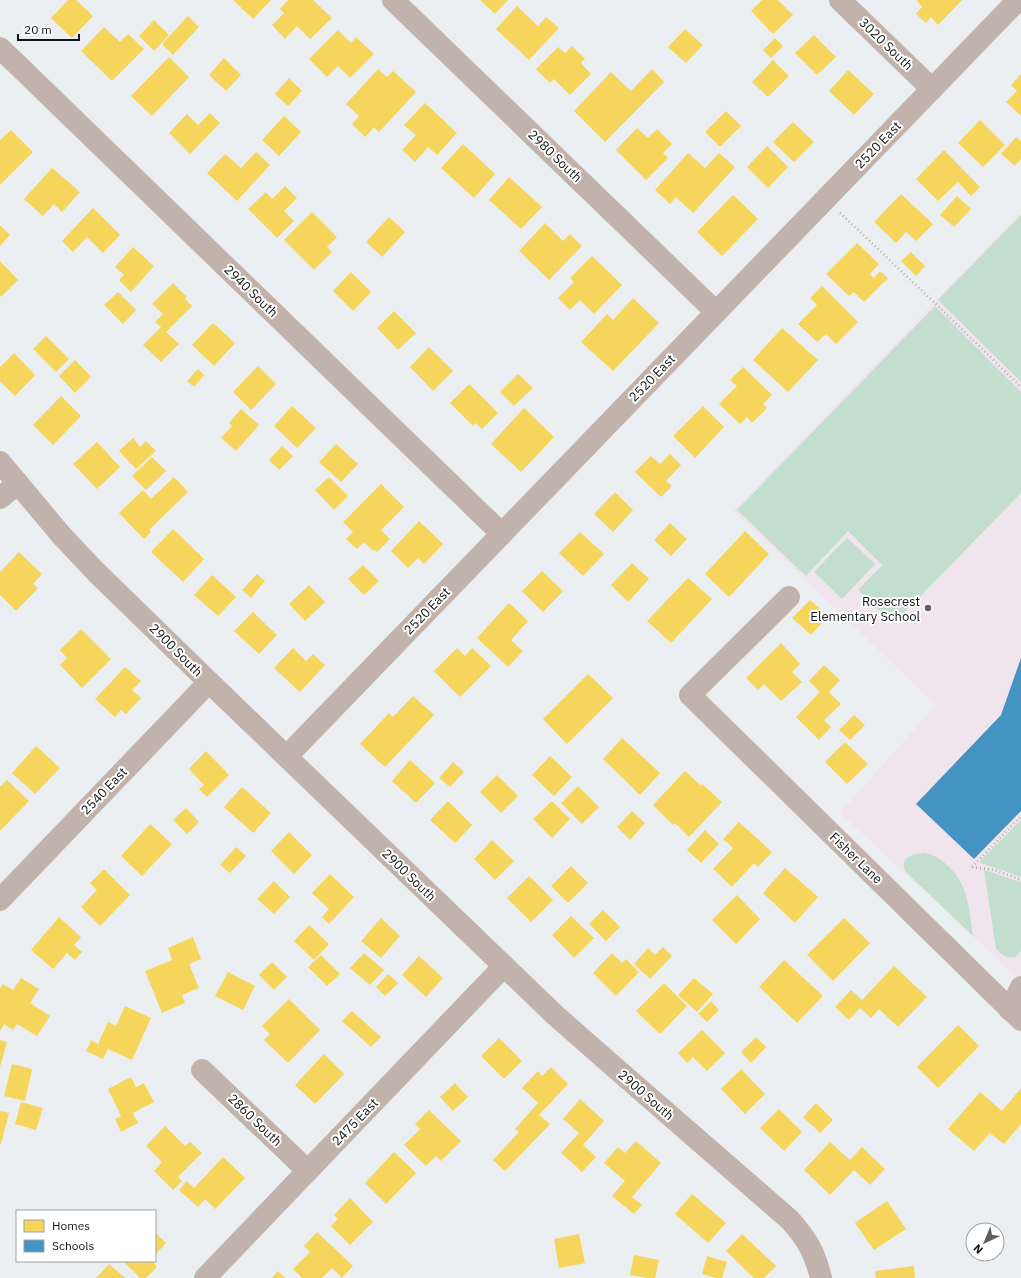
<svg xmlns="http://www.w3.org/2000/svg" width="1021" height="1278" font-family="'IBM Plex Sans',sans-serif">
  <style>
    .education { fill: #f0e5ed }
    .green { fill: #c2decf }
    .homes { fill: #f6d55c }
    .schools { fill: #4393c3 }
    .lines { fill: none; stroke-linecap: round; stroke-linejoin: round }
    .path { stroke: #b5aeaa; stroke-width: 2.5; stroke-dasharray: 1 3; stroke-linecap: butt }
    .minor { stroke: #c1b3ac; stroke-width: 22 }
    .poi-dot { fill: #5e6163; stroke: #fff; stroke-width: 1.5 }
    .labels { text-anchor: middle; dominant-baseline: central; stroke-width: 4; stroke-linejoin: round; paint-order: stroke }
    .street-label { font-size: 13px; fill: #111416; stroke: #fff }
    .poi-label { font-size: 13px; fill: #111416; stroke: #fff; text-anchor: end }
  </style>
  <rect width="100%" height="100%" fill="#eceff2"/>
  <polygon class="education" points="1021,212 1021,981 840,813 936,705 733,511"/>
  <g class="green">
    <polygon points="1021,215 1021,382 938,300"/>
    <polygon points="935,306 1021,392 1021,493 893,624 858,590 882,565 848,531 806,576 737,510"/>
    <polygon points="847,538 875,564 842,599 814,572"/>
    <polygon points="1021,820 1021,877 981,863 980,861"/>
    <path d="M925,853C935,855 942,860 949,867C969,886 969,910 973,936L905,871C900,856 914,854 925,853Z"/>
    <path d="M984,870L1021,882V951L1016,957C1007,959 1002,955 996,949Z"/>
  </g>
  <g class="homes">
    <polygon points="68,0 76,0 93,16 72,38 51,18"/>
    <polygon points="233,0 271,0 253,19"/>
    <polygon points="288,0 313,0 332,18 310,39 297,26 285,39 272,25 284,13 280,9"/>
    <polygon points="480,0 508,0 495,14"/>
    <polygon points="762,0 778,0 793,15 773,34 751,11"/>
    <polygon points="918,0 962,0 938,25 931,17 926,23 916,14 922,7 917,1"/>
    <polygon points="517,6 538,26 546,17 559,28 529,60 496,29"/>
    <polygon points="188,16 199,27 173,55 162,44"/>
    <polygon points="154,20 169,35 154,51 139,36"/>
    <polygon points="104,27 120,42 128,34 144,49 112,81 81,51"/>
    <polygon points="685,29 703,45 686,63 668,47"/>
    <polygon points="338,30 351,43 356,37 374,54 350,78 338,66 327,77 309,59"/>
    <polygon points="814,35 836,57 817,75 795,53"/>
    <polygon points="775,38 783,46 771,58 763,50"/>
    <polygon points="572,46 585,59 581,63 591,74 570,95 554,79 550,83 536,69 558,47 565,53"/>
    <polygon points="169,57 189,77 152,116 131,96"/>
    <polygon points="224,58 241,75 226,91 209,75"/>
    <polygon points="773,60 789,76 768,97 752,82"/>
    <polygon points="378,69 387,77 393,71 416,92 379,132 374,127 365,137 352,124 359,116 346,104"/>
    <polygon points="652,69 664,82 605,142 574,111 611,72 631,91"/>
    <polygon points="848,70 874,94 854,115 829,91"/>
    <polygon points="1021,74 1021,116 1006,102 1017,91 1011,85"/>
    <polygon points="289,78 302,91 288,106 275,94"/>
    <polygon points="425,103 457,133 437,155 428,147 415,162 402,150 416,135 404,125"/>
    <polygon points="726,111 741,126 720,147 705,132"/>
    <polygon points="210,113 220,123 190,154 169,133 187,114 198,125"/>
    <polygon points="284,116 301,132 279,156 262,140"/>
    <polygon points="980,120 1005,145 983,167 958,143"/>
    <polygon points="793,122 814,142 794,162 773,142"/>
    <polygon points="637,128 648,138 657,129 672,144 663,153 668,158 646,180 616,150"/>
    <polygon points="11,130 33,152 0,185 0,140"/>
    <polygon points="1016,137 1021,141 1021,159 1015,166 1001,154"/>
    <polygon points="463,144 495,174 474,198 441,168"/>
    <polygon points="767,146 788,167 768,188 747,167"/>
    <polygon points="944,150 980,187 971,196 958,182 938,201 916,179"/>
    <polygon points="256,152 270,165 237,201 207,173 225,154 241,168"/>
    <polygon points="688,153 705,168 719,153 735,167 693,213 676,197 670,204 655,190"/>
    <polygon points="52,168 80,192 62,212 54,204 43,216 24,199"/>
    <polygon points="509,177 542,207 521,229 489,200"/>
    <polygon points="285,186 297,198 284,211 294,221 277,238 248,209 266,192 272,199"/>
    <polygon points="901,194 933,224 916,241 906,232 896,243 874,222"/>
    <polygon points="733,195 758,219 722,256 697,232"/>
    <polygon points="957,196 971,209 954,227 940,215"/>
    <polygon points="93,208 120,235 103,253 87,237 73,252 62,241"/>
    <polygon points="312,212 337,237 327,247 332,252 314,270 284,240"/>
    <polygon points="389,217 405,232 382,257 366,242"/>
    <polygon points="545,223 563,241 570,234 582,246 549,280 519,251"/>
    <polygon points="0,225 10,235 0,246"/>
    <polygon points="857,243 879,264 870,274 874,278 880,271 888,278 864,302 854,292 849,296 826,274"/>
    <polygon points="133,247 154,266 131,292 119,280 124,275 115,267"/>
    <polygon points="911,252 925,266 916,276 901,261"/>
    <polygon points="592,256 622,285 594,314 580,300 570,310 558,298 574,282 570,278"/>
    <polygon points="0,261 18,280 1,297 0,295"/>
    <polygon points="351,272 371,292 353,311 333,291"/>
    <polygon points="173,283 187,297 185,299 192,306 166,332 179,344 161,362 143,345 161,327 155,322 163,314 152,304"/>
    <polygon points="822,286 858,322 836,344 826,334 817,342 798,324 817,305 810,298"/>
    <polygon points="118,292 136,310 123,324 104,305"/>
    <polygon points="633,298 659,323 613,371 581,342 607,314 613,320"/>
    <polygon points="394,311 416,333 398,350 377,328"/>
    <polygon points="213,323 235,343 214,366 192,345"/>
    <polygon points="782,328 818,360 788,392 753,360"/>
    <polygon points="46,336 69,359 56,372 33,349"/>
    <polygon points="429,347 453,371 433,391 410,367"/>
    <polygon points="14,353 35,375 15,396 0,381 0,367"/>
    <polygon points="75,360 91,377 75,393 59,376"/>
    <polygon points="258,366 276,384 251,410 233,392"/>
    <polygon points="743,367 772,395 763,404 767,408 752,423 747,417 740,424 719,404 737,386 730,380"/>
    <polygon points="198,369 204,375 194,387 187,381"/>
    <polygon points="518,374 533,388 514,406 500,392"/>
    <polygon points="469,384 498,413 482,429 476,423 473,426 450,403"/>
    <polygon points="61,396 81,416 53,445 33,425"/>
    <polygon points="292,406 316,428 297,448 274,426"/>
    <polygon points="703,406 724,427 695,458 673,436"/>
    <polygon points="524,408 554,437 521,472 491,444"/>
    <polygon points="241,409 259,425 236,451 221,438 232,426 229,423"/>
    <polygon points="133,438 140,447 146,441 156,451 136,469 119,451"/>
    <polygon points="97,442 120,467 97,489 73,464"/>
    <polygon points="336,444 358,464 341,482 319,462"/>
    <polygon points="282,446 293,456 279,470 269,460"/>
    <polygon points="670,454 681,465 666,481 672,486 661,497 635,472 651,456 660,464"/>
    <polygon points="152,457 166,471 146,490 132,476"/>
    <polygon points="174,477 188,492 149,530 151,532 144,539 119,513 143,490 151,499"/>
    <polygon points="329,477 348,496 334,510 315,490"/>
    <polygon points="381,484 404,507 381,530 390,539 377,552 374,549 373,551 364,542 357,549 346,539 353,532 343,522"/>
    <polygon points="615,492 633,510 613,532 594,514"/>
    <polygon points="419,521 443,544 424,564 418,558 408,568 391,551"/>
    <polygon points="670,523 687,539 671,556 654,540"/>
    <polygon points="173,529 204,559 183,582 151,552"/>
    <polygon points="745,531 769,554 729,597 705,574"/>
    <polygon points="580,532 604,554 583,576 559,553"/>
    <polygon points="19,552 42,574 33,584 38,588 16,611 0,595 0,572"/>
    <polygon points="632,563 649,579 628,602 611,585"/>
    <polygon points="363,565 379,581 364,595 348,579"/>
    <polygon points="542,571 563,591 543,612 522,591"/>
    <polygon points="257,574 265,581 251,598 242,590"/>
    <polygon points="212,575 236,597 218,616 194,595"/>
    <polygon points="688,578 712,599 671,643 647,621"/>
    <polygon points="309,585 325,602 305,621 289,604"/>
    <polygon points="810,600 828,616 811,635 792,618"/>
    <polygon points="509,603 528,621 511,640 523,651 508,667 477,638"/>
    <polygon points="253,612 277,635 259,654 234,631"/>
    <polygon points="81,629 111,659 82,688 60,665 67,658 60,650"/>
    <polygon points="781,643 800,664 792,672 802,682 781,701 764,684 758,690 746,678"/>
    <polygon points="293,648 306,661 313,654 325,665 300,692 274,668"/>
    <polygon points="457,648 465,656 472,648 491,666 460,697 434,671"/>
    <polygon points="824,665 840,680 829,692 841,704 824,720 831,727 819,740 796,717 820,692 809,681"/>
    <polygon points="125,667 141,681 132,690 141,698 126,714 121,710 115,717 95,699"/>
    <polygon points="588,674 613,698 567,744 543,719"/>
    <polygon points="413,696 434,715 385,767 360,744 389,713 393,717"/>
    <polygon points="854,715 865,725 850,740 839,730"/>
    <polygon points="622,738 660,773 640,795 603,759"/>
    <polygon points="845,742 868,764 847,784 825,762"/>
    <polygon points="36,746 60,768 35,794 12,773"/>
    <polygon points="206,751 229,775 207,797 199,789 204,785 189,769"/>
    <polygon points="550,756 572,777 554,796 532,775"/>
    <polygon points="410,760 435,783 416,803 392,781"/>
    <polygon points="453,762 464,772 450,787 439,778"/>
    <polygon points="685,771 701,786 702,784 722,802 689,837 675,823 673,825 653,805"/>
    <polygon points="497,775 518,796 501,813 480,792"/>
    <polygon points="7,780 29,801 0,831 0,787"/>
    <polygon points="578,786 599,807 582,824 561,803"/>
    <polygon points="242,787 271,813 253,833 224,807"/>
    <polygon points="448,801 472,825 455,843 430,820"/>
    <polygon points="552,801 570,819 552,838 533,819"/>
    <polygon points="186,808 199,822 187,834 173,820"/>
    <polygon points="632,811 645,823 630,840 617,827"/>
    <polygon points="739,822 772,852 758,867 754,863 732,887 713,869 733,848 723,839"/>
    <polygon points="150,824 172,844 142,876 121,856"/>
    <polygon points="705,830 719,844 701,863 687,850"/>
    <polygon points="289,832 312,855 294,874 271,851"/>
    <polygon points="492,840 514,861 495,880 474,859"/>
    <polygon points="236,847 246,856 230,873 220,865"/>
    <polygon points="571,866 588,883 568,903 551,886"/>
    <polygon points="785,868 818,897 795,923 763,893"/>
    <polygon points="104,869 130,895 100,926 81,907 97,890 90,883"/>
    <polygon points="330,874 354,897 329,924 322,917 329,909 312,893"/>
    <polygon points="529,876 553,900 531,922 507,898"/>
    <polygon points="274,881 290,897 274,914 257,899"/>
    <polygon points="737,895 760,919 736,944 712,920"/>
    <polygon points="603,910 620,927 606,941 589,924"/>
    <polygon points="571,916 594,938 574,958 552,935"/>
    <polygon points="59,917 81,937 74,945 82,952 75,960 67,953 53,969 31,950"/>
    <polygon points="381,918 400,936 381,958 361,941"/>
    <polygon points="844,918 870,943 833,981 807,955"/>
    <polygon points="309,925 329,944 314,960 294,941"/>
    <polygon points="193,937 201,959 189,964 199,988 182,995 185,1003 162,1013 145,971 172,960 168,948"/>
    <polygon points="663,947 672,956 650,979 634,964 648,948 655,955"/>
    <polygon points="364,953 384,970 370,985 350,968"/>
    <polygon points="612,953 622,963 626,959 639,972 616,996 593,973"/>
    <polygon points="321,955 340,974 327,986 308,967"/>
    <polygon points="419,956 443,978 426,997 402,975"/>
    <polygon points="784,960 823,996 797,1023 759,987"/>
    <polygon points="272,962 287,977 274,990 259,975"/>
    <polygon points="894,966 927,997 898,1027 879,1009 871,1018 860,1008 849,1020 835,1007 851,990 862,1000"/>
    <polygon points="228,972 255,986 243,1010 215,996"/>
    <polygon points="388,974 398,983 385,996 376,987"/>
    <polygon points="21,978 39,989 30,1003 50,1016 37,1036 17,1024 13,1030 4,1024 0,1031 0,988 3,984 13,990"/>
    <polygon points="694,978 713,994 697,1012 678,995"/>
    <polygon points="664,983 687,1006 660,1034 636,1011"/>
    <polygon points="289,999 320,1030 288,1063 264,1040 270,1034 262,1026"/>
    <polygon points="711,1001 719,1010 707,1022 698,1014"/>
    <polygon points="125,1006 151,1018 132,1060 108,1049 103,1059 86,1051 91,1040 98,1044 108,1022 116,1026"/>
    <polygon points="352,1011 381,1037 371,1047 342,1021"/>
    <polygon points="958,1025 979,1046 938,1088 917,1067"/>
    <polygon points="702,1030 725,1053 707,1071 693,1057 687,1063 678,1053"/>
    <polygon points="756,1037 766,1047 751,1063 741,1052"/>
    <polygon points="499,1038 522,1061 504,1079 481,1056"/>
    <polygon points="0,1040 7,1042 0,1067"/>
    <polygon points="324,1054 344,1074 315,1104 295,1085"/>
    <polygon points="12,1064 32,1069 25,1101 4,1096"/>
    <polygon points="551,1067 568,1084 539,1115 550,1124 505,1171 493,1160 519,1132 515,1129 538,1103 522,1088 538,1071 542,1076"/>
    <polygon points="741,1069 765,1094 745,1114 721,1089"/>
    <polygon points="131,1077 136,1087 144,1083 154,1102 133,1113 138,1123 121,1132 115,1119 121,1116 108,1089"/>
    <polygon points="455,1083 468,1097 453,1111 440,1097"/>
    <polygon points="1021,1088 1021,1124 1004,1144 990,1133 974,1151 948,1129 980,1092 1002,1111"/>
    <polygon points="580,1099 604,1121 583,1145 596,1157 582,1172 561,1153 579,1133 563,1119"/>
    <polygon points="21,1102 43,1108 36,1130 15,1124"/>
    <polygon points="816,1103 833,1120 820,1133 803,1117"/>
    <polygon points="779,1109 802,1132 784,1151 760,1128"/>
    <polygon points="429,1110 461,1141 441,1161 436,1156 426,1166 404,1145 420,1129 415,1124"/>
    <polygon points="0,1111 9,1113 1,1144 0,1144"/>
    <polygon points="165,1126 185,1146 190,1142 202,1153 178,1177 182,1181 173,1190 154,1171 162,1162 146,1146"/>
    <polygon points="636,1141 661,1163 632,1197 642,1205 634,1214 612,1196 625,1181 604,1163 618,1147 625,1153"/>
    <polygon points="830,1142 850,1160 862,1147 885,1169 870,1185 854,1170 830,1195 804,1170"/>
    <polygon points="394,1152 416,1173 386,1204 365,1183"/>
    <polygon points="223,1157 245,1178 215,1209 205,1199 198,1207 179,1190 187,1181 194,1188"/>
    <polygon points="692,1194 726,1223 708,1243 675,1214"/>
    <polygon points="350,1198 373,1222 350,1245 331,1226 338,1219 334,1215"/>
    <polygon points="887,1201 906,1229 874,1250 855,1223"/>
    <polygon points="155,1232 166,1243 155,1255"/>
    <polygon points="317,1232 353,1266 342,1278 332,1268 322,1278 302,1278 293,1269 310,1252 304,1246"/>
    <polygon points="579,1234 585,1263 559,1268 554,1239"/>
    <polygon points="742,1234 776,1266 764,1278 754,1278 726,1251"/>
    <polygon points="634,1255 659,1260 655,1278 646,1278 630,1275"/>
    <polygon points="707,1256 727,1262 722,1278 716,1278 702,1274"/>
    <polygon points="123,1261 152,1261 157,1267 146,1278 140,1278"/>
    <polygon points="109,1264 125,1278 96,1278"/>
    <polygon points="914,1266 915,1278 876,1278 875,1271"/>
    <polygon points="278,1271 285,1278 272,1278"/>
  </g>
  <polygon class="schools" points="1021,658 1021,811 974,859 916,804 1001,715"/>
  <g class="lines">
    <g class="path">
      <polyline points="840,213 936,304 1021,387"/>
      <polyline points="972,867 1021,816"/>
      <polyline points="972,867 995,870 1021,880"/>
    </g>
    <g class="minor">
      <polyline points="393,0 716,312"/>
      <polyline points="840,0 932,89"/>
      <polyline points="0,48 502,534"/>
      <path d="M0,462L62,536L96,572L209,682L504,966L555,1015L613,1066L790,1220C807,1239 815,1253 821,1278"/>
      <polyline points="0,498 18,483"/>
      <polyline points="789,597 690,695 1021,1020"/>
      <polyline points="287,756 1018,0"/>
      <polyline points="0,900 209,682"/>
      <polyline points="1010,1010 1021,987"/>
      <polyline points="202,1070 308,1171"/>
      <polyline points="205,1278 504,966"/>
    </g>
  </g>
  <circle class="poi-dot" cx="928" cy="608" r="4"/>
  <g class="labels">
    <g class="street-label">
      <text transform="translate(886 44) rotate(44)">3020 South</text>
      <text transform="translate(878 145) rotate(-46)">2520 East</text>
      <text transform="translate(555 156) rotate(44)">2980 South</text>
      <text transform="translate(251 291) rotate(44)">2940 South</text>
      <text transform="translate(652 378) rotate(-46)">2520 East</text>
      <text transform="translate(427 611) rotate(-46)">2520 East</text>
      <text transform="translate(176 650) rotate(45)">2900 South</text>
      <text transform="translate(104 791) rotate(-46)">2540 East</text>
      <text transform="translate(856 858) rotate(44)">Fisher Lane</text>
      <text transform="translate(409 875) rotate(44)">2900 South</text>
      <text transform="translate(646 1095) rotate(41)">2900 South</text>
      <text transform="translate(255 1120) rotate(44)">2860 South</text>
      <text transform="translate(355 1122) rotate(-46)">2475 East</text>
    </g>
    <g class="poi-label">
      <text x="920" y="601">Rosecrest<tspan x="920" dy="15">Elementary School</tspan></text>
    </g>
  </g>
  <rect x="16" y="1210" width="140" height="52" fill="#ffffff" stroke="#a0a1a2"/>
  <rect x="24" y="1220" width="20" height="12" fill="#f6d55c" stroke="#a0a1a2"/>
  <text x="52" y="1230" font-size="12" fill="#111416">Homes</text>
  <rect x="24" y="1240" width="20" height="12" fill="#4393c3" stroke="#a0a1a2"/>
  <text x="52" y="1250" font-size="12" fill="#111416">Schools</text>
  <g transform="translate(985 1242) rotate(224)"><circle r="19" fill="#ffffff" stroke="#a0a1a2"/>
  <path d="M0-3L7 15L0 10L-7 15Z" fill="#5e6163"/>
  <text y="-6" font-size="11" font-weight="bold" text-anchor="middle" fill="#111416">N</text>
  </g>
  <path d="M18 34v6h61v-6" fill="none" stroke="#111416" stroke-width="2"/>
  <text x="24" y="34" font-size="12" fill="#111416" stroke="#ffffff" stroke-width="3" paint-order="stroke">20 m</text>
</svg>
